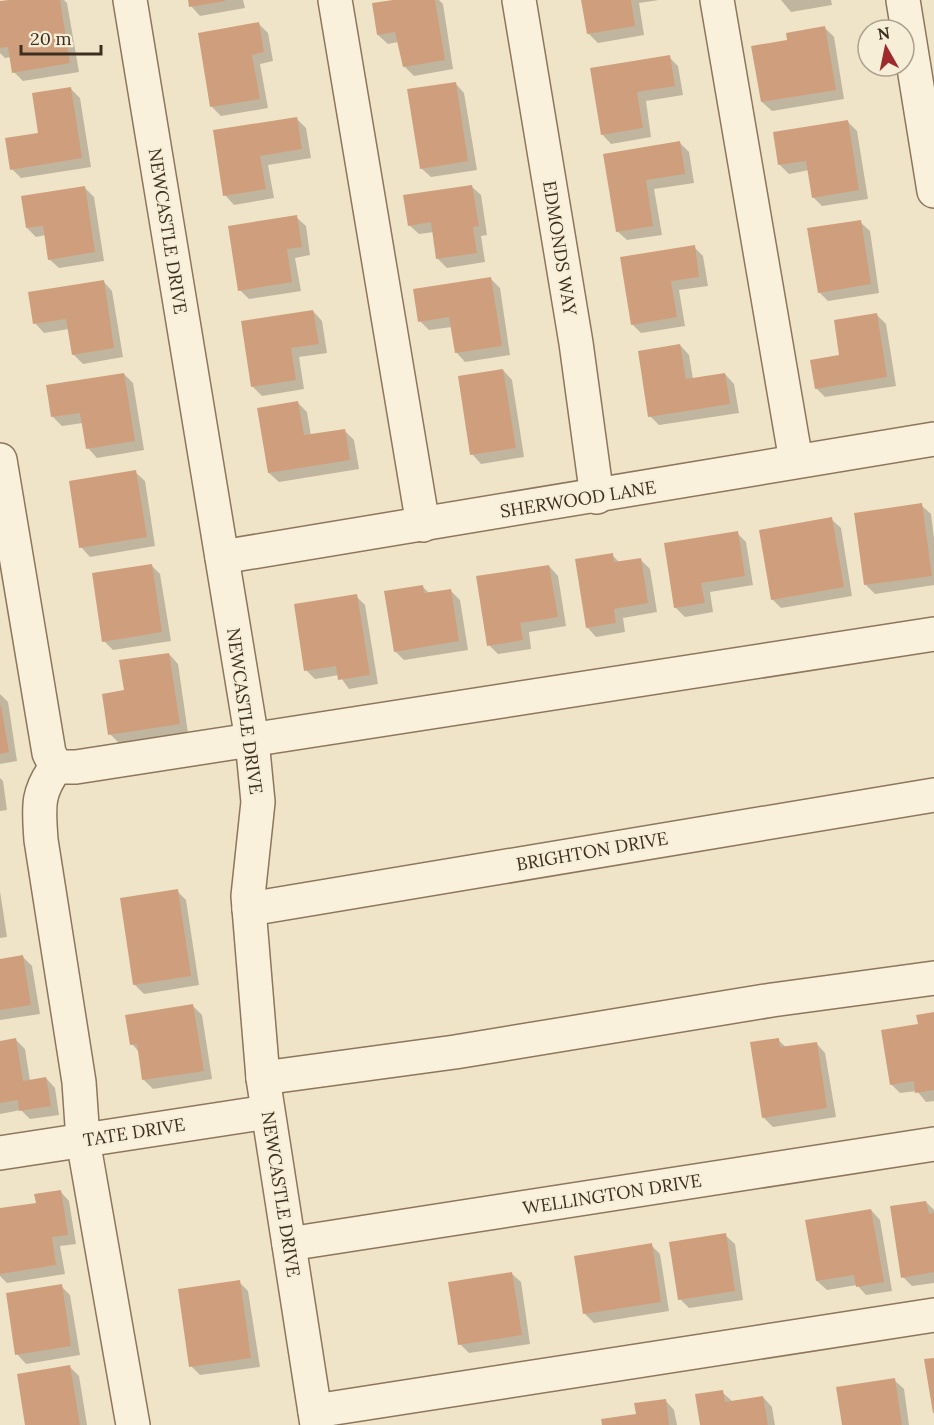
<svg xmlns="http://www.w3.org/2000/svg" width="934" height="1425" font-family="Lora,serif">
  <style>
    .shadow { fill: #0003 }
    .building { fill: #cf9f7d }
    .lines { fill: none; stroke-linecap: round; stroke-linejoin: round }
    .minor-casing { stroke: #8d765c; stroke-width: 36 }
    .minor { stroke: #faf1dc; stroke-width: 33 }
    .labels { text-anchor: middle; dominant-baseline: central; stroke-width: 4.5; stroke-linejoin: round; paint-order: stroke }
    .street-label { font-size: 18px; fill: #3d2e20; stroke: #f7eed8 }
  </style>
  <rect width="100%" height="100%" fill="#f0e4c8"/>
  <g class="shadow">
    <polygon points="18,0 64,0 67,3 79,72 23,81 14,72 11,57 5,58 0,53 0,3"/>
    <polygon points="190,0 243,0 245,8 200,16 191,6"/>
    <polygon points="402,0 439,0 443,4 453,69 414,76 404,66 398,42 388,44 378,35"/>
    <polygon points="583,0 659,0 639,3 644,35 598,43 588,33"/>
    <polygon points="781,0 831,0 832,5 791,12"/>
    <polygon points="259,24 268,33 273,61 260,64 268,108 221,116 212,107"/>
    <polygon points="825,28 834,37 844,99 772,111 762,102"/>
    <polygon points="669,57 678,66 683,95 646,101 651,137 611,144 602,134 592,69"/>
    <polygon points="455,83 464,93 477,170 431,177 421,168"/>
    <polygon points="70,88 80,98 91,167 21,178 12,169 40,134"/>
    <polygon points="296,118 306,128 311,158 268,165 274,198 234,205 225,195 215,131"/>
    <polygon points="847,121 857,131 868,199 822,206 813,197 809,170 789,174 779,164"/>
    <polygon points="680,143 689,152 694,183 654,189 662,235 627,240 617,231 605,155"/>
    <polygon points="471,186 481,195 487,235 481,236 485,262 447,268 438,259 434,232 419,234 409,225"/>
    <polygon points="84,187 94,197 104,261 59,268 49,259 46,235 36,237 27,228"/>
    <polygon points="296,217 306,226 310,255 295,258 301,291 249,299 240,290"/>
    <polygon points="860,222 870,231 879,293 828,301 819,292"/>
    <polygon points="694,247 703,256 708,286 679,290 685,326 641,333 632,324"/>
    <polygon points="491,279 500,288 510,355 465,362 456,352 452,327 429,330 420,321"/>
    <polygon points="103,281 112,291 123,357 83,364 73,354 69,329 44,333 35,323"/>
    <polygon points="313,311 322,321 327,353 299,357 304,389 262,396 253,387"/>
    <polygon points="876,314 886,324 896,386 825,397 816,388"/>
    <polygon points="680,345 689,355 693,379 725,374 734,384 739,413 659,425 650,416"/>
    <polygon points="503,370 512,380 524,457 481,464 472,454"/>
    <polygon points="124,374 133,383 144,450 97,458 88,448 83,423 62,426 53,417"/>
    <polygon points="298,403 307,412 311,436 344,430 354,440 359,469 279,482 269,473"/>
    <polygon points="135,472 145,481 155,546 90,557 81,547"/>
    <polygon points="921,505 931,514 934,538 934,585 875,594 866,585"/>
    <polygon points="831,519 841,528 852,596 781,608 772,599"/>
    <polygon points="737,533 746,542 753,585 710,592 713,612 685,617 675,607"/>
    <polygon points="612,555 620,563 641,560 650,569 657,612 623,618 625,632 596,637 587,627"/>
    <polygon points="151,565 160,574 171,641 113,650 104,641"/>
    <polygon points="549,566 558,576 566,626 529,632 531,649 498,654 489,645"/>
    <polygon points="422,586 430,594 451,591 460,600 468,650 404,660 395,651"/>
    <polygon points="356,596 365,605 378,684 349,689 339,675 315,679 306,670"/>
    <polygon points="169,654 178,664 188,733 119,743 110,734 126,691"/>
    <polygon points="0,694 8,702 17,761 0,764"/>
    <polygon points="0,778 3,781 7,810 0,811"/>
    <polygon points="0,891 7,937 0,938"/>
    <polygon points="177,891 186,900 199,985 144,994 134,984"/>
    <polygon points="23,957 32,966 40,1014 0,1020 0,960"/>
    <polygon points="193,1006 202,1015 212,1079 153,1089 144,1080 139,1052 132,1044"/>
    <polygon points="934,1014 934,1101 926,1102 917,1091 900,1093 891,1084 919,1025"/>
    <polygon points="16,1040 25,1049 30,1081 46,1078 55,1088 59,1115 30,1119 21,1110 0,1114 0,1042"/>
    <polygon points="778,1040 787,1048 816,1043 825,1053 836,1117 773,1127 764,1118 752,1044"/>
    <polygon points="60,1191 69,1201 76,1244 60,1246 65,1274 7,1283 0,1276 0,1210 37,1204"/>
    <polygon points="926,1202 934,1210 934,1283 912,1286 903,1277"/>
    <polygon points="871,1210 880,1220 892,1291 866,1295 857,1285 827,1290 817,1281"/>
    <polygon points="725,1235 735,1244 743,1300 689,1308 680,1299"/>
    <polygon points="651,1245 660,1254 669,1311 594,1323 585,1314"/>
    <polygon points="511,1273 521,1282 530,1344 469,1353 460,1344"/>
    <polygon points="239,1282 248,1291 260,1367 200,1375 191,1366"/>
    <polygon points="61,1286 70,1295 80,1355 26,1364 17,1354"/>
    <polygon points="70,1367 79,1376 87,1425 27,1425"/>
    <polygon points="894,1380 904,1389 909,1425 844,1425"/>
    <polygon points="722,1392 732,1401 763,1397 772,1407 775,1425 702,1425"/>
    <polygon points="665,1400 674,1410 677,1425 603,1425 638,1415"/>
  </g>
  <g class="building">
    <polygon points="9,0 60,0 70,63 12,73 8,47 0,48 0,1"/>
    <polygon points="188,0 225,0 225,1 189,7"/>
    <polygon points="393,0 435,0 445,60 403,67 395,32 377,35 372,3"/>
    <polygon points="581,0 631,0 635,26 587,34"/>
    <polygon points="259,22 264,52 252,55 260,99 210,107 198,33"/>
    <polygon points="825,26 836,90 761,102 751,46 787,40 786,33"/>
    <polygon points="670,55 675,86 637,92 643,128 601,135 590,68"/>
    <polygon points="456,82 468,161 420,169 407,89"/>
    <polygon points="71,87 82,158 10,170 5,138 38,133 32,93"/>
    <polygon points="297,117 302,149 260,156 266,189 223,196 213,130"/>
    <polygon points="848,120 859,190 812,198 806,161 778,165 773,132"/>
    <polygon points="680,141 685,174 646,180 653,226 616,232 603,154"/>
    <polygon points="472,185 479,226 473,227 477,253 436,259 431,222 408,226 403,195"/>
    <polygon points="85,186 95,252 48,260 43,226 26,228 21,196"/>
    <polygon points="297,215 302,247 287,249 292,282 238,291 228,226"/>
    <polygon points="861,220 871,284 818,293 807,228"/>
    <polygon points="695,245 699,277 671,281 677,317 631,325 620,257"/>
    <polygon points="491,277 502,346 455,353 449,317 418,322 413,289"/>
    <polygon points="104,280 114,348 72,355 66,319 33,324 28,292"/>
    <polygon points="313,310 319,344 291,348 296,380 251,387 241,321"/>
    <polygon points="877,313 887,377 815,389 810,360 839,355 834,320"/>
    <polygon points="680,344 686,379 725,373 730,404 648,417 638,351"/>
    <polygon points="503,369 516,448 470,455 458,376"/>
    <polygon points="124,373 135,441 86,449 80,413 51,417 46,385"/>
    <polygon points="298,401 304,435 345,429 350,460 268,473 257,408"/>
    <polygon points="136,470 147,537 79,548 69,481"/>
    <polygon points="922,503 932,576 864,585 854,513"/>
    <polygon points="832,517 844,587 771,600 759,530"/>
    <polygon points="738,531 745,576 701,583 705,603 674,608 664,543"/>
    <polygon points="613,553 614,562 641,558 648,603 614,609 616,623 586,628 575,559"/>
    <polygon points="152,564 162,632 102,642 92,573"/>
    <polygon points="549,565 558,617 520,623 523,640 487,646 476,576"/>
    <polygon points="423,585 424,593 451,589 459,641 394,652 384,591"/>
    <polygon points="357,594 370,675 338,680 336,666 304,671 294,604"/>
    <polygon points="169,653 180,724 108,735 102,694 124,690 119,660"/>
    <polygon points="1,706 9,752 0,754 0,707"/>
    <polygon points="178,889 191,976 133,985 120,898"/>
    <polygon points="23,955 31,1005 0,1010 0,959"/>
    <polygon points="193,1004 204,1071 142,1080 137,1044 130,1045 125,1015"/>
    <polygon points="934,1012 934,1090 915,1093 914,1081 890,1085 881,1030 918,1024 916,1015"/>
    <polygon points="16,1038 23,1081 46,1077 51,1106 19,1111 18,1100 0,1103 0,1041"/>
    <polygon points="779,1038 780,1047 817,1042 827,1108 762,1118 750,1042"/>
    <polygon points="61,1190 68,1235 52,1237 56,1265 0,1274 0,1208 36,1203 34,1194"/>
    <polygon points="926,1201 929,1214 934,1213 934,1272 901,1278 890,1206"/>
    <polygon points="871,1209 884,1282 856,1287 854,1275 816,1281 805,1220"/>
    <polygon points="726,1233 735,1291 678,1300 669,1242"/>
    <polygon points="652,1243 661,1302 583,1314 574,1256"/>
    <polygon points="512,1272 522,1335 458,1345 448,1282"/>
    <polygon points="240,1280 251,1358 189,1367 178,1289"/>
    <polygon points="62,1284 71,1346 15,1355 6,1293"/>
    <polygon points="934,1358 934,1413 933,1413 924,1359"/>
    <polygon points="70,1365 80,1425 25,1425 17,1374"/>
    <polygon points="895,1378 902,1425 842,1425 836,1387"/>
    <polygon points="723,1390 725,1402 763,1396 768,1425 700,1425 695,1394"/>
    <polygon points="666,1399 669,1425 602,1425 601,1419 636,1414 634,1403"/>
  </g>
  <g class="lines">
    <g class="minor-casing">
      <g id="minor">
        <polyline points="130,0 252,740 258,802 248,896 263,1078 317,1425"/>
        <polyline points="335,0 423,525"/>
        <polyline points="519,0 576,343 597,497"/>
        <polyline points="717,0 796,461"/>
        <polyline points="903,0 934,191"/>
        <polyline points="0,460 49,753 56,767 76,767 934,634"/>
        <polyline points="222,557 934,439"/>
        <path d="M56,767C36,794 39,808 41,840L79,1082L83,1140L133,1425"/>
        <polyline points="249,909 934,795"/>
        <polyline points="263,1078 455,1052 772,1000 934,978"/>
        <polyline points="0,1153 267,1112"/>
        <polyline points="289,1244 934,1144"/>
        <polyline points="315,1411 934,1315"/>
      </g>
    </g>
    <use href="#minor" class="minor"/>
  </g>
  <g class="labels">
    <g class="street-label">
      <text transform="translate(168 231) rotate(81)">NEWCASTLE DRIVE</text>
      <text transform="translate(560 248) rotate(81)">EDMONDS WAY</text>
      <text transform="translate(578 499) rotate(-9)">SHERWOOD LANE</text>
      <text transform="translate(245 711) rotate(82)">NEWCASTLE DRIVE</text>
      <text transform="translate(592 851) rotate(-10)">BRIGHTON DRIVE</text>
      <text transform="translate(134 1132) rotate(-9)">TATE DRIVE</text>
      <text transform="translate(281 1194) rotate(81)">NEWCASTLE DRIVE</text>
      <text transform="translate(612 1194) rotate(-9)">WELLINGTON DRIVE</text>
    </g>
  </g>
  <g transform="translate(886 48) rotate(351)"><circle r="28" fill="#f7eed8" stroke="#ada18e" stroke-width="1.5"/>
  <path d="M0-4.5L10 22L0 15L-10 22Z" fill="#9e2a2b"/>
  <text y="-9" font-size="16" font-weight="bold" text-anchor="middle" fill="#3d2e20">N</text>
  </g>
  <path d="M21 45v9h80v-9" fill="none" stroke="#3d2e20" stroke-width="3"/>
  <text x="30" y="45" font-size="18" fill="#3d2e20" stroke="#f7eed8" stroke-width="4.5" paint-order="stroke">20 m</text>
</svg>
